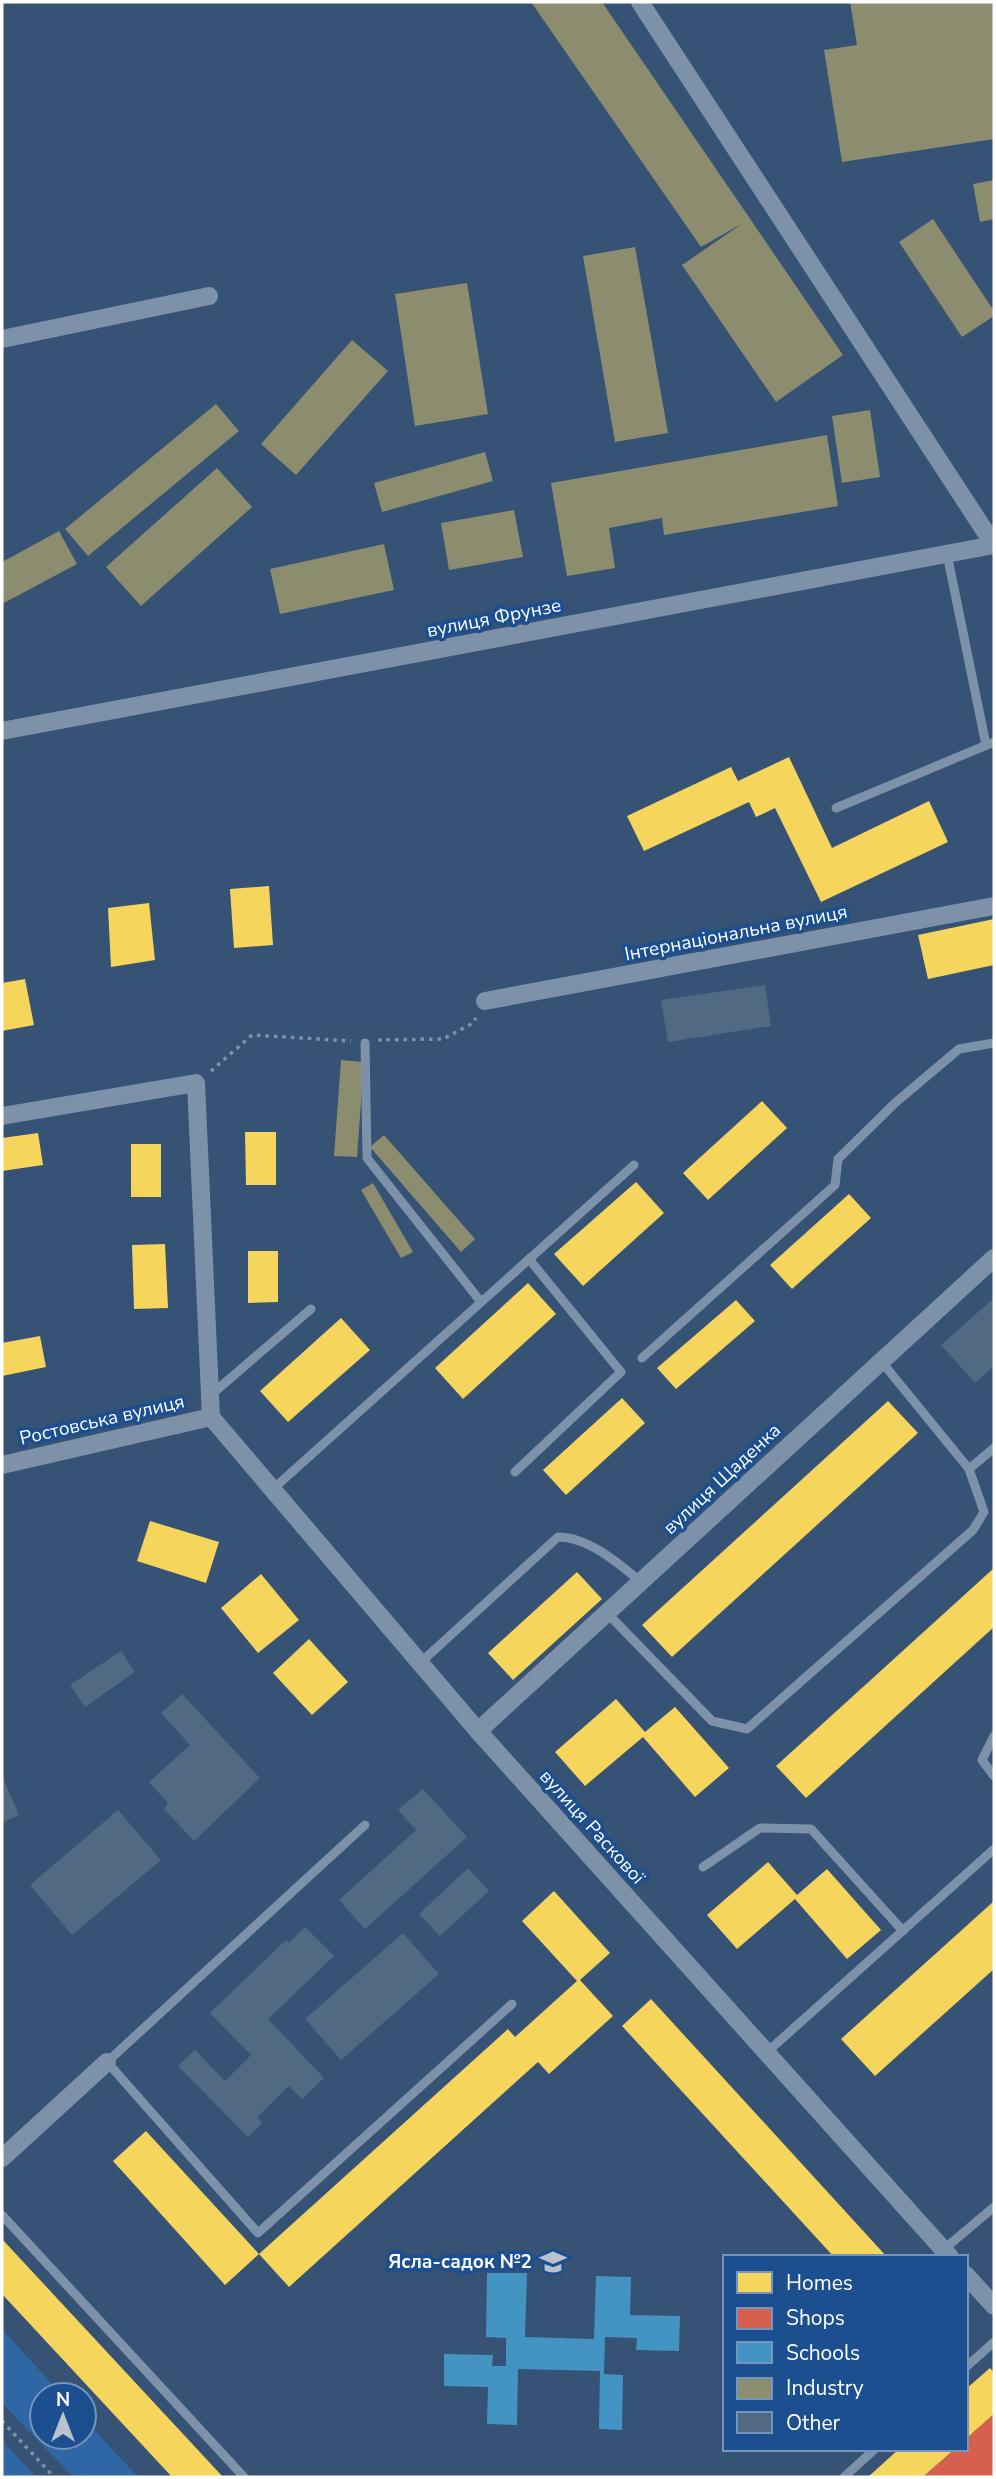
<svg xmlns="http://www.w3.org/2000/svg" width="996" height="2479" font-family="'Nunito Sans',sans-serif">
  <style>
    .green { fill: #2f66a5 }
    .homes { fill: #f6d55c }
    .shops { fill: #d6604d }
    .schools { fill: #4393c3 }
    .industry { fill: #8c8c6e }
    .building { fill: #526984 }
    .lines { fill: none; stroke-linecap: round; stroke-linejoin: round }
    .path { stroke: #7d92a8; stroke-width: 3.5; stroke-dasharray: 3.5 5; stroke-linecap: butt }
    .lane { stroke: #7d92a8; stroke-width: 9 }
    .street { stroke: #7d92a8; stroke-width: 18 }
    .tram { stroke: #7e92a7; stroke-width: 2 }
    .labels { text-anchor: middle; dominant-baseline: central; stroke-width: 7; stroke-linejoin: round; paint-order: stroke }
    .street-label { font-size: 19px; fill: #fff; stroke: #1b4f8f }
    .poi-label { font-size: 19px; font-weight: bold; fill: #fff; stroke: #1b4f8f; text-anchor: end }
  </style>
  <rect width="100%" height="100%" fill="#365274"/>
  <g class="green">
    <polygon points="2,2329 62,2395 42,2395 42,2437 84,2437 84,2419 138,2477 73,2477 2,2403"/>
    <polygon points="2,2440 36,2477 2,2477"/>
  </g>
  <g class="homes">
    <polygon points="789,757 832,848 929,801 948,842 821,902 775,808 756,817 749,802 644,851 627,816 731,767 738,781"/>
    <polygon points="269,886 273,945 234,948 230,889"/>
    <polygon points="149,903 155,960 111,967 108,908"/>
    <polygon points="994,919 994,965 928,979 918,935"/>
    <polygon points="25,979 34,1025 2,1031 2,983"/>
    <polygon points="762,1101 787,1128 708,1200 683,1173"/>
    <polygon points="245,1132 276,1132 276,1185 246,1185"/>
    <polygon points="38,1133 43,1165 2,1171 2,1138"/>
    <rect x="131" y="1144" width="30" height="53"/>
    <polygon points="636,1182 664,1213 583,1286 554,1254"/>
    <polygon points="849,1194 871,1218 792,1289 770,1265"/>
    <polygon points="165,1244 168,1308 134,1309 132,1245"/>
    <polygon points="248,1251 278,1251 278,1302 248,1303"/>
    <polygon points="528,1283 556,1314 463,1399 435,1368"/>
    <polygon points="736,1300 755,1321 676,1389 657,1368"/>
    <polygon points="341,1318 370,1350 288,1422 260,1391"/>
    <polygon points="40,1336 46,1367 2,1376 2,1343"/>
    <polygon points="622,1398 645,1423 566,1495 543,1470"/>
    <polygon points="888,1401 918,1433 672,1657 642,1625"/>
    <polygon points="150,1521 219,1542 206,1583 137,1561"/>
    <polygon points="994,1568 994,1627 806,1798 776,1766"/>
    <polygon points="577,1572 602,1599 513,1680 488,1653"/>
    <polygon points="261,1574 299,1620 258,1653 221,1608"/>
    <polygon points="309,1639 348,1682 312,1715 273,1673"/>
    <polygon points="616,1699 645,1732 675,1707 729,1768 695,1797 643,1737 585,1786 555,1752"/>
    <polygon points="768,1862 797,1895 827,1869 881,1930 847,1959 795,1899 737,1949 707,1915"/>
    <polygon points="554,1891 610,1953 580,1980 613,2016 549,2074 538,2062 289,2287 259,2254 225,2285 113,2161 146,2131 259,2254 508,2029 515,2037 577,1981 522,1921"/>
    <polygon points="994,1901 994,1969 875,2076 841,2039"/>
    <polygon points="651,1999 887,2257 834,2257 622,2026"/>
    <polygon points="2,2239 223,2477 172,2477 2,2294"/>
    <polygon points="990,2368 994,2373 994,2414 966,2439 966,2389"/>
    <polygon points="899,2449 955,2449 923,2477 868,2477"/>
  </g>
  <polygon class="shops" points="994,2414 994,2477 923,2477 955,2449 966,2449 966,2439"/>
  <polygon class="schools" points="487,2273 527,2273 525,2337 594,2339 596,2276 631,2277 630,2315 680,2316 679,2351 636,2350 637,2338 605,2337 604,2374 623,2375 622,2430 599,2429 600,2371 518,2369 517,2425 487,2424 488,2387 444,2386 444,2354 493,2355 492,2366 506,2366 506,2338 486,2337"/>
  <g class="industry">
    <polygon points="531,2 602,2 843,355 776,402 682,265 743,223 701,247"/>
    <polygon points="850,2 994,2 994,139 842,162 824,50 857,45"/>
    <polygon points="994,180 994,219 980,222 973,184"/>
    <polygon points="933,219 994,311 994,316 962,337 899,242"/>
    <polygon points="635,247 668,433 615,442 583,256"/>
    <polygon points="467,283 488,414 415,426 395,294"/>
    <polygon points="352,340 388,371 296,475 261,444"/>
    <polygon points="216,404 239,431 88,556 65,529"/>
    <polygon points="870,410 880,477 842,483 832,416"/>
    <polygon points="827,435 838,506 664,535 662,518 609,528 615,568 567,576 551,483"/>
    <polygon points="485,452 493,481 382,512 374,483"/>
    <polygon points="217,468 252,507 141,606 106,567"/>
    <polygon points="514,510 523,557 449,570 441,523"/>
    <polygon points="59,531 77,564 2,604 2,562"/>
    <polygon points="384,544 394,590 280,614 270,569"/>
    <polygon points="341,1060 364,1062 357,1157 334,1156"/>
    <polygon points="384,1135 475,1239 461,1252 370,1147"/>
    <polygon points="373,1183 413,1252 401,1258 361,1190"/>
  </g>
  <g class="building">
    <polygon points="765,985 771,1026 668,1042 661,1000"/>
    <polygon points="994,1298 994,1366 975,1383 941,1345"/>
    <polygon points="121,1651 135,1672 85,1707 70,1685"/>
    <polygon points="182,1694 260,1778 194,1841 164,1809 168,1803 149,1782 190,1745 161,1713"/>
    <polygon points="2,1775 19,1815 2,1823"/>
    <polygon points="423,1789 467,1837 365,1929 339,1900 416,1830 398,1810"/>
    <polygon points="118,1810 161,1860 72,1935 30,1885"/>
    <polygon points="468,1868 489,1891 440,1936 419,1914"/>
    <polygon points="305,1927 334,1956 268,2019 324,2078 302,2099 289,2086 257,2117 262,2123 248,2137 178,2066 195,2050 225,2081 251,2055 210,2013 286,1940 289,1943"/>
    <polygon points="403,1933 439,1974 341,2060 305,2019"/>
  </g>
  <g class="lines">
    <g class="path">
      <polyline points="378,1040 443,1039 473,1023 476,1018"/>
      <polyline points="211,1071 252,1035 351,1041"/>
      <polyline points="2,2421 54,2477"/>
    </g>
    <g class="lane">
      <polyline points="947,554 986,745"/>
      <polyline points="836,808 994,742"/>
      <polyline points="365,1043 367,1158 481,1302"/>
      <polyline points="642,1358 835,1185 838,1159 895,1103 959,1049 994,1043"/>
      <polyline points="212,1394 311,1309"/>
      <polyline points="969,1469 994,1448"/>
      <polyline points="515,1472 621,1372 529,1259"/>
      <polyline points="273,1489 634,1165"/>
      <polyline points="607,1613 712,1721 747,1729 973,1530 984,1512 969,1469 881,1361"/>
      <path d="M420,1663L558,1537C588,1537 618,1563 641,1582"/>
      <polyline points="994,1736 982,1760 994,1776"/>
      <polyline points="365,1825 107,2062 258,2233 512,2004"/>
      <polyline points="703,1867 760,1828 811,1829 903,1931"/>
      <polyline points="766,2053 994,1849"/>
      <polyline points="2,2215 244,2477"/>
      <polyline points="943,2250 994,2207"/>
      <polyline points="966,2367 994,2342"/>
      <polyline points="844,2477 875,2449"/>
    </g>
    <g class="street">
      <polyline points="640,2 994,545"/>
      <polyline points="2,339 209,296"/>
      <polyline points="2,731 994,545"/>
      <polyline points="485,1001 994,906"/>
      <polyline points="2,1116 196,1083 211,1417"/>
      <polyline points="211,1417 478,1731 950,2257"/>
      <polyline points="2,1465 211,1417"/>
      <polyline points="478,1731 994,1258"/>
      <polyline points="2,2158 107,2062"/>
      <polyline points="966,2275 994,2306"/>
    </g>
    <g class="tram">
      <polyline points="2,723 994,538"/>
      <polyline points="2,738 994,552"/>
    </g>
  </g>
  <defs>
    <g id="school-bare" transform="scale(2.1)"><path d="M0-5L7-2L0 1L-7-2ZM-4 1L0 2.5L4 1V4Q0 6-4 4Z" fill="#b9c2ce" stroke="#1b4f8f" stroke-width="2.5" paint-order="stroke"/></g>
  </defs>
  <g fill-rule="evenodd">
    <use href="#school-bare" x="553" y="2262"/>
  </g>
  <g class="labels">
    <g class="street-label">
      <text transform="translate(494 618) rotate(-11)">вулиця Фрунзе</text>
      <text transform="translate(736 933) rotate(-11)">Інтернаціональна вулиця</text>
      <text transform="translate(102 1420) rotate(-13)">Ростовська вулиця</text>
      <text transform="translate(722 1479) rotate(-43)">вулиця Щаденка</text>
      <text transform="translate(592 1827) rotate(48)">вулиця Раскової</text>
    </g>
    <g class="poi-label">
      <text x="532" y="2262">Ясла-садок №2</text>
    </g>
  </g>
  <rect width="996" height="2479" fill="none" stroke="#ffffff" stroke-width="7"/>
  <rect x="723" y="2255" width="245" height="196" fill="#1b4f8f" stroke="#7695bc" stroke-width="2"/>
  <rect x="737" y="2272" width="35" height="21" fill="#f6d55c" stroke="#7695bc" stroke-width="2"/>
  <text x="786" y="2290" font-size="21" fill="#ffffff">Homes</text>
  <rect x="737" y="2308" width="35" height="21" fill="#d6604d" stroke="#7695bc" stroke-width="2"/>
  <text x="786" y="2325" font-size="21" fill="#ffffff">Shops</text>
  <rect x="737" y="2342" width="35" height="21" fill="#4393c3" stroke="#7695bc" stroke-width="2"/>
  <text x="786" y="2360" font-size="21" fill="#ffffff">Schools</text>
  <rect x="737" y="2378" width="35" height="21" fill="#8c8c6e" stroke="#7695bc" stroke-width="2"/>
  <text x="786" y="2395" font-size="21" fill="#ffffff">Industry</text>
  <rect x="737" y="2412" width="35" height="21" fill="#526984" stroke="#7695bc" stroke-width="2"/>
  <text x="786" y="2430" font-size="21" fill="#ffffff">Other</text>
  <g transform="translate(63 2416)"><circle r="33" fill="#1b4f8f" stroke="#7695bc" stroke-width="2"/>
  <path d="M0-5L12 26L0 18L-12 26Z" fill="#b9c2ce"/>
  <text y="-10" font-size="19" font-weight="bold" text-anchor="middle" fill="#ffffff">N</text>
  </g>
</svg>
